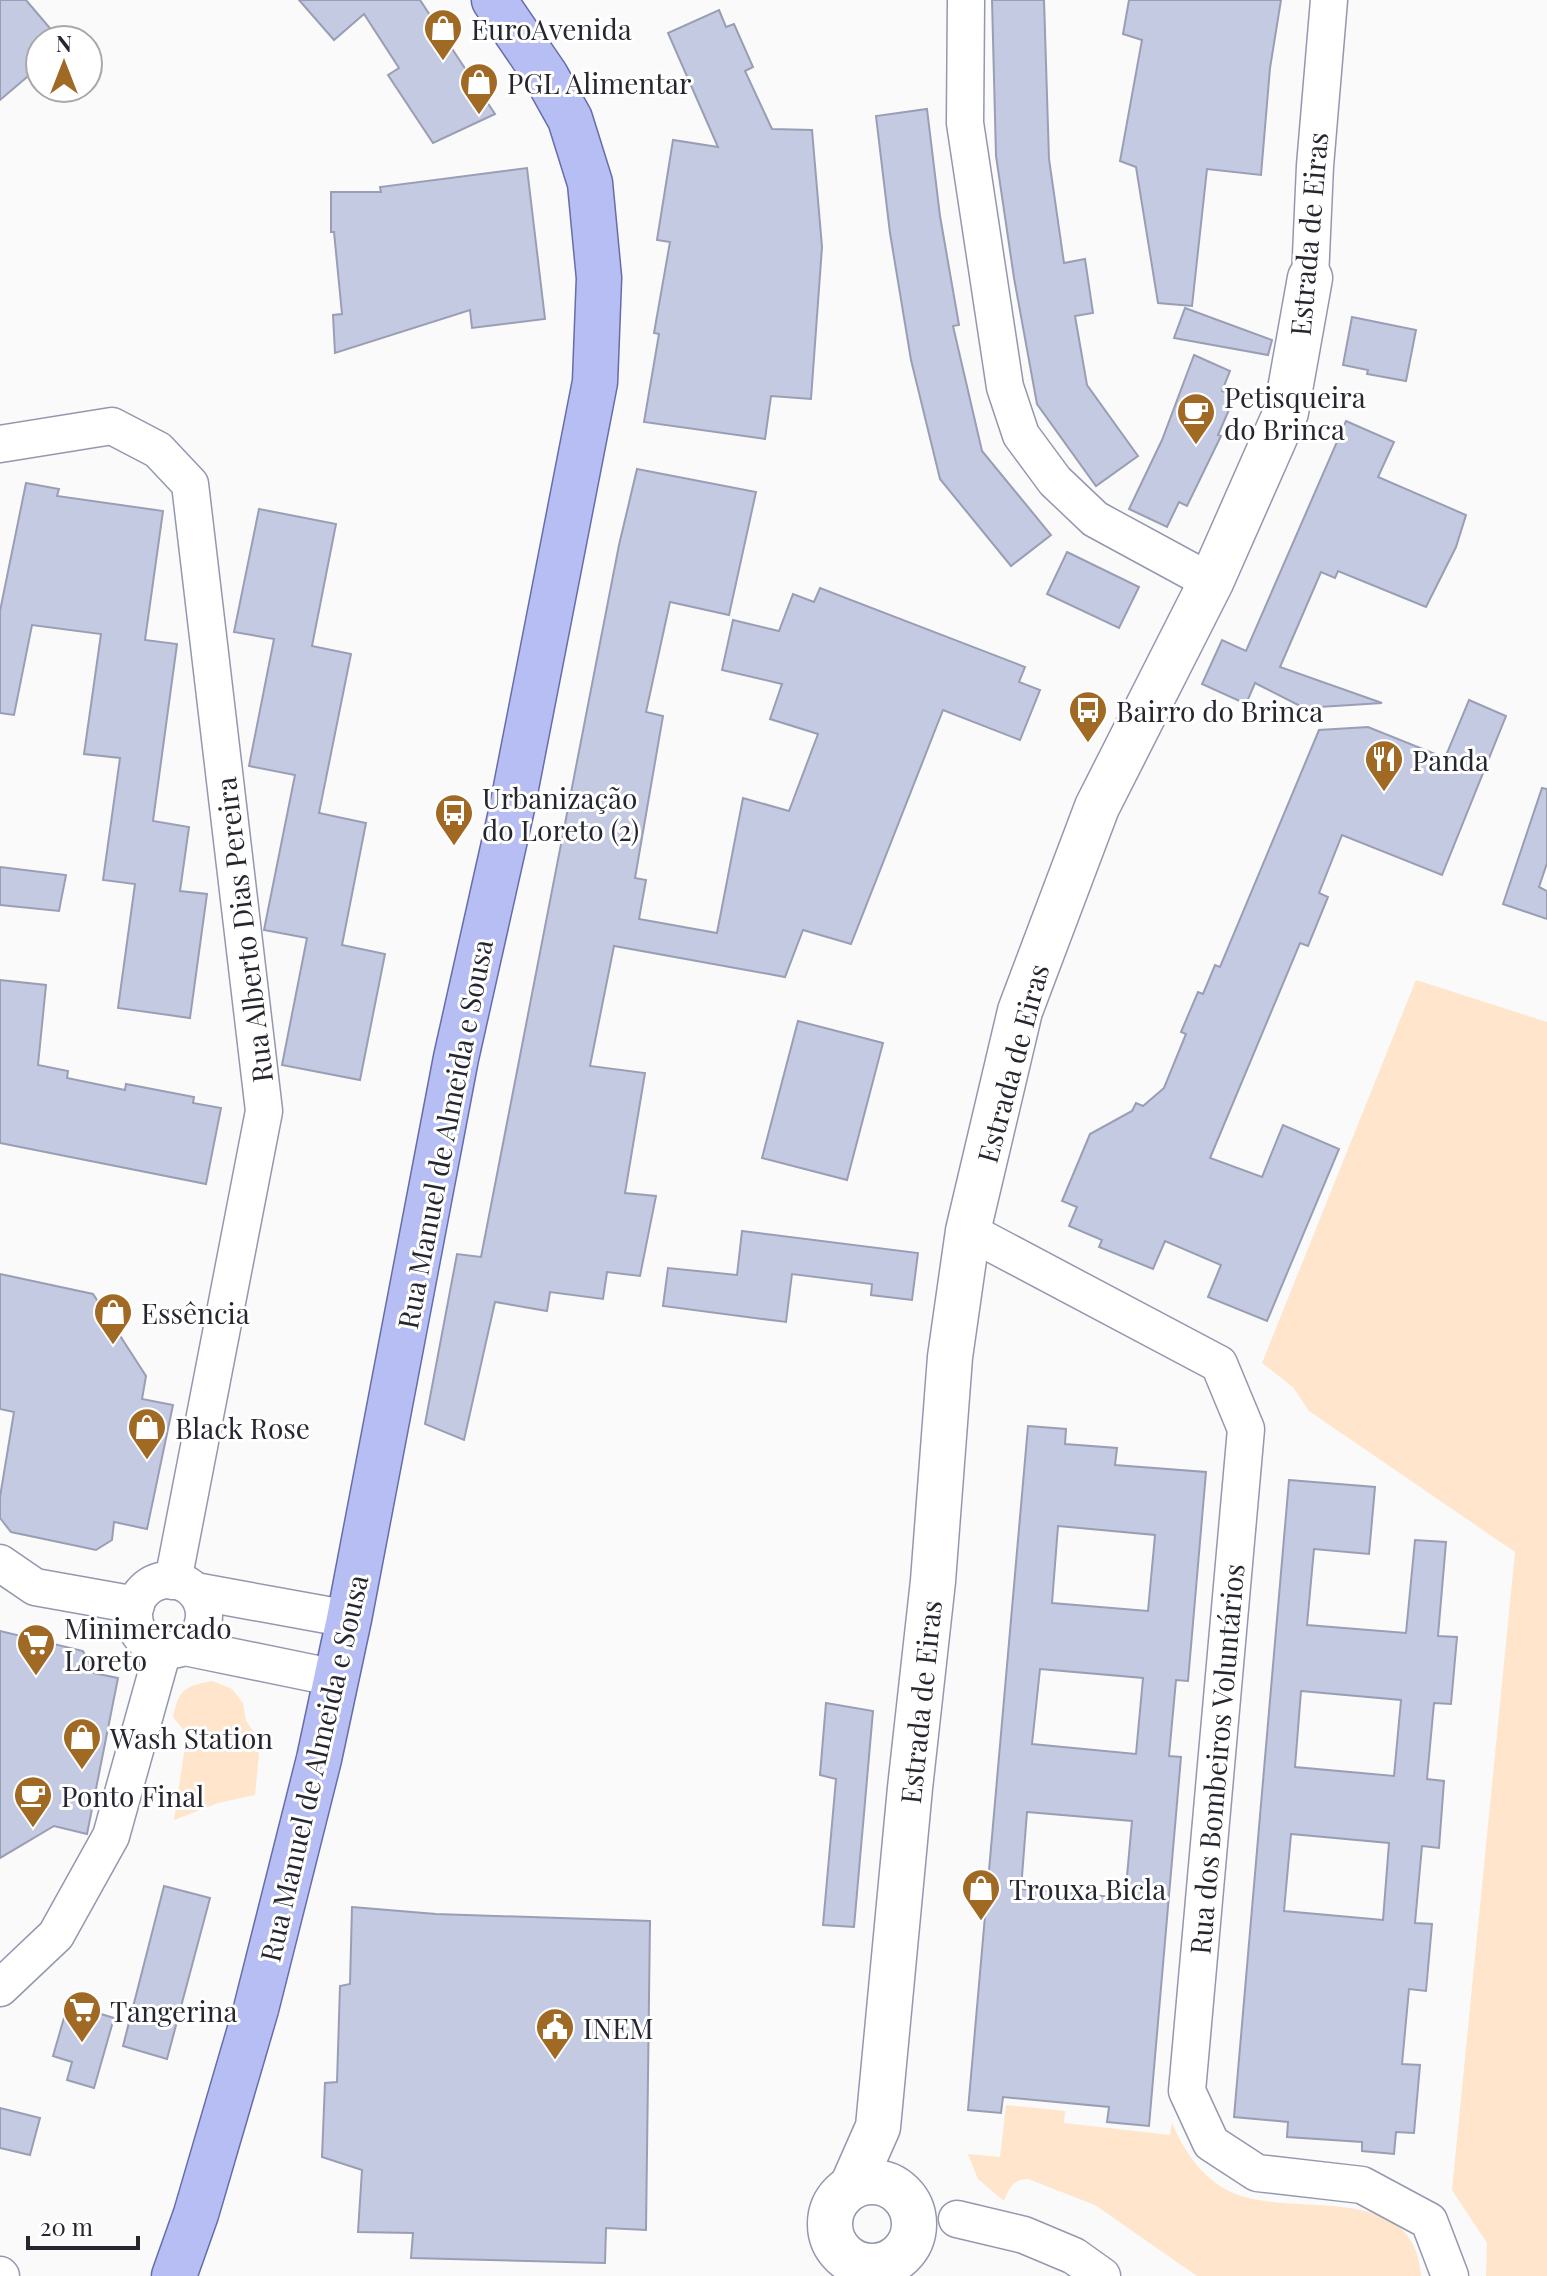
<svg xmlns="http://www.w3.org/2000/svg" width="1547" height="2276" font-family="'Playfair Display',serif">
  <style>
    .green { fill: #fee5cb }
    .building { fill: #c5cae3; stroke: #999eb5; stroke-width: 2; fill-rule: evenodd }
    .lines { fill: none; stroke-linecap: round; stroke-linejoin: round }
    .minor-casing { stroke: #9398af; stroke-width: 39 }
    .tertiary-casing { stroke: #9398af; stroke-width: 47 }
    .primary-casing { stroke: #656daa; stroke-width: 47 }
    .minor { stroke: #fff; stroke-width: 36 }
    .tertiary { stroke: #fff; stroke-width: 44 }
    .primary { stroke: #b7bef4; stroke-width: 44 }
    .labels { text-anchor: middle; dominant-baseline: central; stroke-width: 6; stroke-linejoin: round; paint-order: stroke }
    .poi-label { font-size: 28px; fill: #252630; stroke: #fff; text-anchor: start }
    .street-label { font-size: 28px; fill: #252630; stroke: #fff }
  </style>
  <rect width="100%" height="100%" fill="#fafafa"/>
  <g class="green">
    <polygon points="1416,980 1547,1022 1547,2276 1486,2276 1487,2243 1452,2190 1515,1552 1309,1411 1293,1387 1262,1363"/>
    <path d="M212,1681L232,1689L243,1703L246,1721L256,1735L259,1754L255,1795L218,1803L174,1820L187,1734L173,1717C179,1689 185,1686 212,1681Z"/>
    <path d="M1006,2105L1065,2111L1064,2123L1170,2135L1172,2123C1184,2150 1198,2173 1225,2189C1284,2223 1414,2174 1421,2276H1197L1095,2205L1028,2179C1013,2179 1009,2188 1004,2201L978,2179L968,2154L1000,2157Z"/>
  </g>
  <g class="building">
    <polygon points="0,0 26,0 60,40 40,40 40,66 0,100"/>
    <polygon points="299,0 420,0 495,114 433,143 388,75 399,68 364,14 334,40"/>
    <polygon points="992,0 1044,0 1049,159 1064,263 1085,259 1093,313 1075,316 1087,385 1138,456 1096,486 1037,404 1014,278 996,156"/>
    <polygon points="1129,0 1281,0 1270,68 1261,175 1207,169 1192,306 1158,303 1136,167 1120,161 1142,40 1123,34"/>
    <polygon points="719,10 726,27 734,24 753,67 745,71 772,129 812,130 822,247 811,399 771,396 765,439 644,422 659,334 654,333 670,242 657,240 673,140 718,147 668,33"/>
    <polygon points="927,109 940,216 959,325 953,326 982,451 1051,535 1011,566 940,479 911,360 890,233 876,116"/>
    <polygon points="527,168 545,319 472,328 470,310 335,353 333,315 342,314 334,232 331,232 331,192 381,192 380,187"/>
    <polygon points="1185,308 1272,340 1268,355 1174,338"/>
    <polygon points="1352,317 1416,330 1406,381 1367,374 1368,370 1343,365"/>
    <polygon points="1194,355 1230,371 1222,391 1235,396 1218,435 1221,436 1187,506 1179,502 1167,527 1129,509 1162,440"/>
    <polygon points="1346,421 1394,442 1378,477 1466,515 1456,547 1426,607 1338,571 1335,578 1321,572 1280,667 1382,703 1304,708 1255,683 1246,704 1202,684 1222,640 1246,651"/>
    <polygon points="637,469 756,492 729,615 670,602 646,712 663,716 635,878 646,880 639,919 717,933 743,798 789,811 818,734 770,719 782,684 722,670 733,620 779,631 793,594 814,602 820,588 1025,667 1019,682 1040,690 1020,740 943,710 851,944 803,930 785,977 614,946 590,1066 645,1073 625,1193 656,1196 640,1276 607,1272 603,1299 550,1292 547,1311 495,1302 464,1440 425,1424 457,1254 481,1257 619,545"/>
    <polygon points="26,483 59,489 57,496 163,511 145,640 177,644 153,821 189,827 180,891 207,894 190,1018 118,1008 135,884 103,880 120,758 84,754 101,634 32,625 14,715 0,713 0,611"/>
    <polygon points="259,509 336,524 312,646 351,654 319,813 366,823 342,945 385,954 360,1080 282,1065 307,938 264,930 295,775 249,766 274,639 234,632"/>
    <polygon points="1067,552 1139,587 1119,628 1047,594"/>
    <polygon points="1469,700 1506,716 1442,875 1342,835 1319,893 1328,897 1308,946 1300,943 1210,1158 1262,1177 1283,1125 1339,1149 1267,1321 1208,1297 1221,1265 1165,1241 1153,1269 1099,1247 1102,1240 1069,1226 1077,1207 1062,1201 1090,1134 1132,1111 1136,1103 1143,1106 1164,1088 1186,1034 1181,1032 1198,992 1203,994 1215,965 1220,967 1319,730 1368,727 1445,758"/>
    <polygon points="1542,788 1547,789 1547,863 1539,887 1547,891 1547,919 1503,904"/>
    <polygon points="0,867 66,875 59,911 0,905"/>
    <polygon points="0,980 46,985 38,1065 68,1071 67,1078 125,1090 126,1084 194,1097 193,1103 221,1108 206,1184 0,1143"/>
    <polygon points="798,1021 883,1043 847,1180 762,1158"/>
    <polygon points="742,1231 918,1253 912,1300 871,1295 872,1284 792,1274 786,1322 663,1306 668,1268 737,1275"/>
    <polygon points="0,1274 93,1294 146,1376 142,1399 173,1405 147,1529 114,1522 112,1540 96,1550 11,1532 0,1518 0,1497 14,1412 0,1409"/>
    <path d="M1028,1426L1066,1429L1065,1444L1117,1448L1115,1465L1206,1472L1188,1681L1176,1680L1169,1756L1181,1757L1149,2126L1107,2122L1109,2107L1003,2097L1001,2113L968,2110ZM1058,1526L1155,1535L1148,1611L1052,1603ZM1040,1669L1143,1678L1136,1754L1032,1744ZM1027,1812L1132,1821L1125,1898L1021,1889Z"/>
    <path d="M1289,1480L1375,1487L1369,1554L1314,1549L1307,1625L1406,1633L1415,1540L1446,1542L1438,1636L1457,1637L1451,1704L1434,1703L1427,1779L1444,1781L1439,1848L1422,1846L1415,1923L1432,1924L1426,1991L1409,1989L1402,2064L1420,2065L1414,2133L1396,2132L1394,2154L1362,2151V2142L1287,2137L1288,2122L1234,2117ZM1301,1691L1401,1700L1394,1776L1295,1767ZM1291,1834L1389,1843L1383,1920L1284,1911Z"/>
    <polygon points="0,1631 83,1651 94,1673 118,1678 87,1834 54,1826 0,1858"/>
    <polygon points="826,1703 873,1711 854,1927 823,1925 836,1779 820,1775"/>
    <polygon points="164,1886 210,1898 167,2059 123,2046"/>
    <polygon points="352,1907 436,1914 650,1921 646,2230 606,2228 605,2263 411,2258 413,2233 358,2232 362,2170 322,2157 325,2083 337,2082 340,1986 350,1984"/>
    <polygon points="68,2004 114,2018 94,2088 67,2080 72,2062 53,2056"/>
    <polygon points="0,2108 40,2118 30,2155 0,2148"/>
  </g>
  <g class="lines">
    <g class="minor-casing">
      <g id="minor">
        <polyline points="966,0 965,123 1005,387 1021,435 1055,481 1095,519 1211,582"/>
        <polyline points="1310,278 1315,166 1329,0"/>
        <polyline points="0,444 112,426 158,450 190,484 264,1111 173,1581"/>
        <polyline points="968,1231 1219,1364 1246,1429 1187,2091 1211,2143 1257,2173 1362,2185 1429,2221 1450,2276"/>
        <polyline points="0,1563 35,1587 136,1605"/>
        <circle cx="169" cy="1615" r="35"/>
        <polyline points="195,1591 349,1619"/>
        <polyline points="185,1647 336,1678"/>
        <polyline points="0,1988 56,1935 111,1836 163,1650"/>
        <polyline points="957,2219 1024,2235 1074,2256 1102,2276"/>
        <polyline points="0,2275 1,2276"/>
      </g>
    </g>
    <g class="tertiary-casing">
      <g id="tertiary">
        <circle cx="872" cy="2224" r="42"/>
        <polyline points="852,2186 878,2127 910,1788 933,1581 950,1357 968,1231 1020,1011 1097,807 1211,582 1286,412 1310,278"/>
      </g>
    </g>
    <g class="primary-casing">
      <polyline id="primary" points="174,2276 196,2214 256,2009 319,1759 349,1619 456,1058 512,808 595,382 599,278 590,183 570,119 546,76 494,0"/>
    </g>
    <use href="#minor" class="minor"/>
    <use href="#tertiary" class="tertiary"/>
    <use href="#primary" class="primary"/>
  </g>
  <defs>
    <g id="shop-pin" transform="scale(2)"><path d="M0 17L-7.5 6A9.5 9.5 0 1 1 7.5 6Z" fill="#a06924" stroke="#fff"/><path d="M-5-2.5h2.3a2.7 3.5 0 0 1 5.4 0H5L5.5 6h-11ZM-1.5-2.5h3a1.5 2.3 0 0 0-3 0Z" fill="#fff"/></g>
    <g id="cafe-pin" transform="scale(2)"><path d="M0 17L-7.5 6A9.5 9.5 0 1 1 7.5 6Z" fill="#a06924" stroke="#fff"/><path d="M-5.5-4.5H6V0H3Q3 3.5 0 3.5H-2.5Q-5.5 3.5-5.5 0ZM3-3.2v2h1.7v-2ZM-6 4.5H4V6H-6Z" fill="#fff"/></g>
    <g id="bus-pin" transform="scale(2)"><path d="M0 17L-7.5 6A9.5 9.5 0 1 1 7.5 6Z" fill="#a06924" stroke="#fff"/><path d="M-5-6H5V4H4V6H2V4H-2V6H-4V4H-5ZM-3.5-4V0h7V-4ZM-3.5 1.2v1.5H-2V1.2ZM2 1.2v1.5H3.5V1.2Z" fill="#fff"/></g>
    <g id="restaurant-pin" transform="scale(2)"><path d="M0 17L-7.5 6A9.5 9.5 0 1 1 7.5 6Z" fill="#a06924" stroke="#fff"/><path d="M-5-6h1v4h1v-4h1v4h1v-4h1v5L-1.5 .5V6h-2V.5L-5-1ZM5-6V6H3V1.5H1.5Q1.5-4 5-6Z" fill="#fff"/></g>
    <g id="supermarket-pin" transform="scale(2)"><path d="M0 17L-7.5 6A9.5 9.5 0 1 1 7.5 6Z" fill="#a06924" stroke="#fff"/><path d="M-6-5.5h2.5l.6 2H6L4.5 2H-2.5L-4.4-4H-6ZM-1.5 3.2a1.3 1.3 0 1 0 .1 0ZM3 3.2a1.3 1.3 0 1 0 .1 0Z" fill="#fff"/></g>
    <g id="civic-pin" transform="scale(2)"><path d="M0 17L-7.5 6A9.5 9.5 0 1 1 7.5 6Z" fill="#a06924" stroke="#fff"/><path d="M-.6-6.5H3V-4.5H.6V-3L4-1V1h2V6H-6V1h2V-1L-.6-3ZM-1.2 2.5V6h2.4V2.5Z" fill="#fff"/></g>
  </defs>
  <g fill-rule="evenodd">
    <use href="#shop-pin" x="443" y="28"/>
    <use href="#shop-pin" x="479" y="82"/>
    <use href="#cafe-pin" x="1196" y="412"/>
    <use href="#bus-pin" x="1088" y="710"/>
    <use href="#restaurant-pin" x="1384" y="759"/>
    <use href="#bus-pin" x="454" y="813"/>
    <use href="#shop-pin" x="113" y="1312"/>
    <use href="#shop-pin" x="147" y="1427"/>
    <use href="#supermarket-pin" x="36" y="1643"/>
    <use href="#shop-pin" x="82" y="1737"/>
    <use href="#cafe-pin" x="33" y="1795"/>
    <use href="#shop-pin" x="981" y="1888"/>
    <use href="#supermarket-pin" x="82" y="2010"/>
    <use href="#civic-pin" x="555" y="2027"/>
  </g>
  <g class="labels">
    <g class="poi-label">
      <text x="471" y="28">EuroAvenida</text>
      <text x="507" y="82">PGL Alimentar</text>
      <text x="1224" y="396">Petisqueira<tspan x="1224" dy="32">do Brinca</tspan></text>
      <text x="1116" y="710">Bairro do Brinca</text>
      <text x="1412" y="759">Panda</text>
      <text x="482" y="797">Urbanização<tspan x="482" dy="32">do Loreto (2)</tspan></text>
      <text x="141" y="1312">Essência</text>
      <text x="175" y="1427">Black Rose</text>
      <text x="64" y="1627">Minimercado<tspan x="64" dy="32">Loreto</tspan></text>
      <text x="110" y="1737">Wash Station</text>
      <text x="61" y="1795">Ponto Final</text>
      <text x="1009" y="1888">Trouxa Bicla</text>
      <text x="110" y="2010">Tangerina</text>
      <text x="583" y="2027">INEM</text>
    </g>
    <g class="street-label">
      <text transform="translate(1308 234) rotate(-85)">Estrada de Eiras</text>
      <text transform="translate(243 930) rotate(-97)">Rua Alberto Dias Pereira</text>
      <text transform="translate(1012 1063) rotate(-75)">Estrada de Eiras</text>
      <text transform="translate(444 1134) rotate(-79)">Rua Manuel de Almeida e Sousa</text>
      <text transform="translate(920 1702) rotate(-84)">Estrada de Eiras</text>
      <text transform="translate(1216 1759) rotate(-85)">Rua dos Bombeiros Voluntários</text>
      <text transform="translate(313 1768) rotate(-77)">Rua Manuel de Almeida e Sousa</text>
    </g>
  </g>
  <g transform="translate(64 64)"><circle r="38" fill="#ffffff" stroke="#a8a8ac" stroke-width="2"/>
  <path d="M0-6L14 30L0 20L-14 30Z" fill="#a06924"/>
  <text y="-12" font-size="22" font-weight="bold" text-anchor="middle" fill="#252630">N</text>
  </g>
  <path d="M28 2236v12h110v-12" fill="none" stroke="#252630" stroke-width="4"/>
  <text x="40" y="2236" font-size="24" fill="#252630" stroke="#ffffff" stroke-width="6" paint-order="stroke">20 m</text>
</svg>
